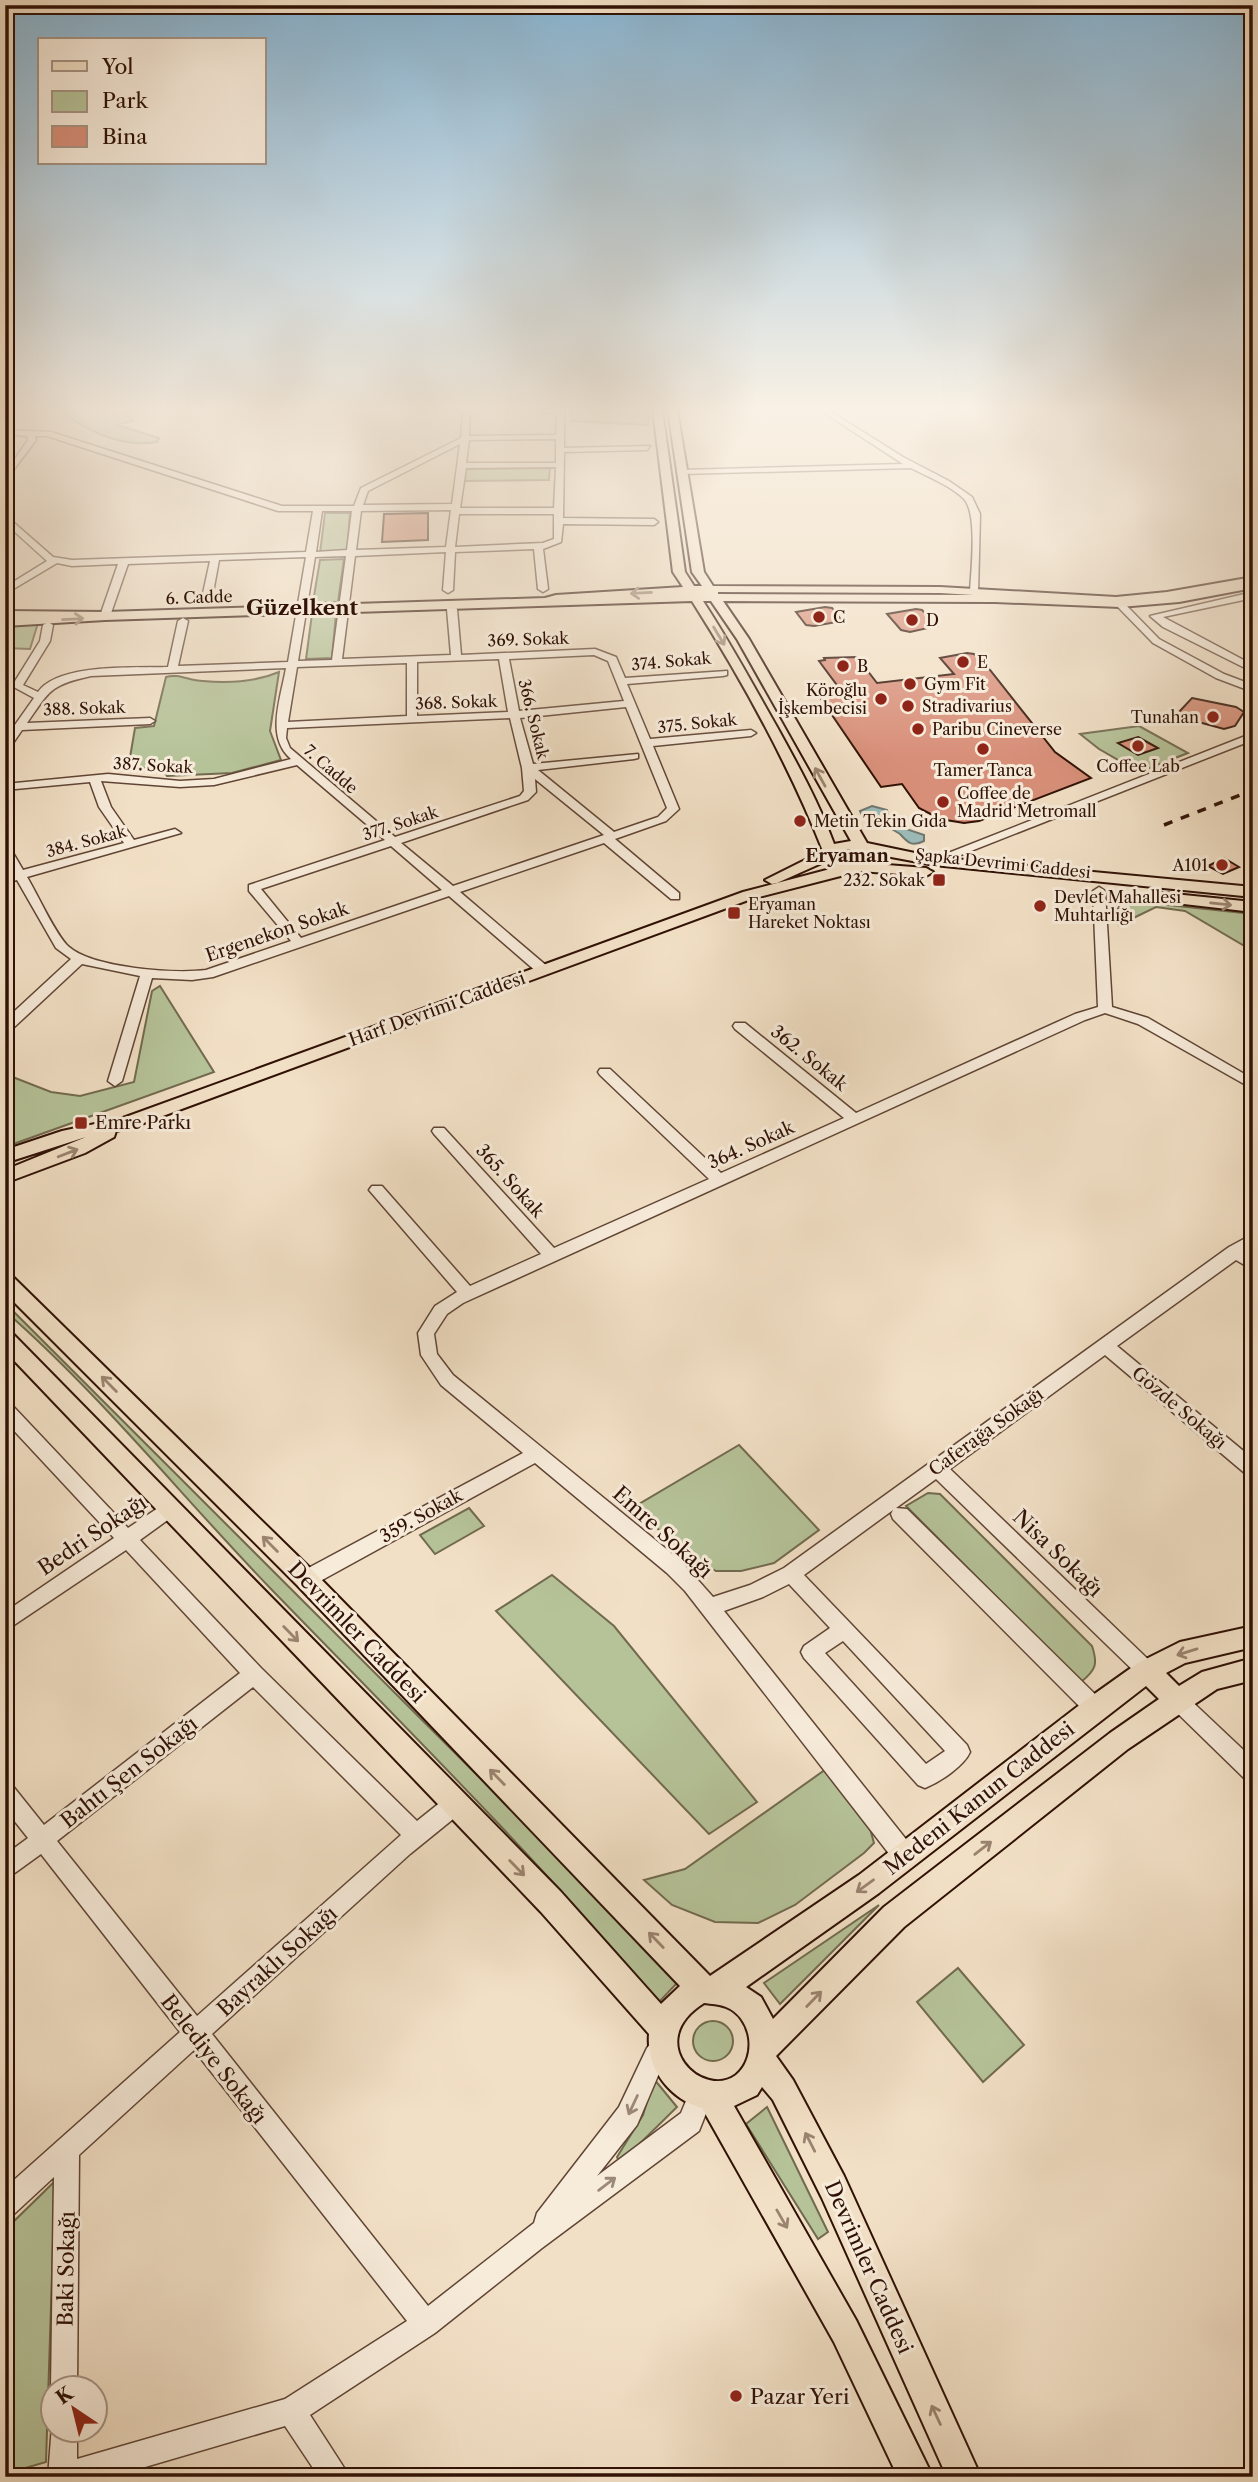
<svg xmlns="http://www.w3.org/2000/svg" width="1258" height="2482" font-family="'Libre Caslon Text',serif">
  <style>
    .green { fill: #b6c399; stroke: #726a4f; stroke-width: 2 }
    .water { fill: #9cbcba; stroke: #707872; stroke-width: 2 }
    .building { fill: #d88f79; stroke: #2f1105; stroke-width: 2 }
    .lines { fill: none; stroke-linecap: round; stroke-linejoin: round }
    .minor-casing { stroke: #604535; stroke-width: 3 }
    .major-casing { stroke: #2f1105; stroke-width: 4 }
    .minor { fill: #f7ebda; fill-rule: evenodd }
    .major { fill: #f2e0c6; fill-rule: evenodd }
    .rail { stroke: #2f1105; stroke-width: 3.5; stroke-dasharray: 9 9; stroke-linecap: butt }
    .oneway { stroke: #9a836f }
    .oneway2 { stroke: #9d897a }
    .poi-dot { fill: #8f2418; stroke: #f7ebda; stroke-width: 2.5 }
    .labels { text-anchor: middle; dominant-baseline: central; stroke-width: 6; stroke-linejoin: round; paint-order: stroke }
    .far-street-label { font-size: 16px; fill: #2f1105; stroke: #f7ebda }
    .far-poi-label { font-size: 16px; fill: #2f1105; stroke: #f7ebda; text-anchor: start }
    .far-quarter-label { font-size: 18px; font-weight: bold; fill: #2f1105; stroke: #f7ebda }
    .street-label { font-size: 18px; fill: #2f1105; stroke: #f7ebda }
    .poi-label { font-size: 18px; fill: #2f1105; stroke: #f7ebda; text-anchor: start }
    .far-district-label { font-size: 21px; font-weight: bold; fill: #2f1105; stroke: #f7ebda }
    .near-street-label { font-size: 21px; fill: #2f1105; stroke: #f7ebda }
    .near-poi-label { font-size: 21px; fill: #2f1105; stroke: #f7ebda; text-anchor: start }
  </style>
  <rect width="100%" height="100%" fill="#f2e0c6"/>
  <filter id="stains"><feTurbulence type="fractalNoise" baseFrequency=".00286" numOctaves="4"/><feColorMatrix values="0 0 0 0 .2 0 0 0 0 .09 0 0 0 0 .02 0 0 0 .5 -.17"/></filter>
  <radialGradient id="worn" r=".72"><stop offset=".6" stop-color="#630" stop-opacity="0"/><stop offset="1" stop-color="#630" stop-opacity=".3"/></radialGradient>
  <g class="green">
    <path d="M59,410H121L134,420L117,425L159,438L157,442C122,448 87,431 59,410Z"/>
    <polygon points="571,410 641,410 649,415 648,425 572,421"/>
    <polygon points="550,468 549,480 463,481 464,469"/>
    <polygon points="325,513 350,513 347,552 320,553"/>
    <polygon points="344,559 338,602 313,602 320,560"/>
    <polygon points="336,613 332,658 306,659 312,614"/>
    <polygon points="38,623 30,649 5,648 5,625"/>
    <path d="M279,672L270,731L281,760L232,773L167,776L160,766L128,769L135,728L154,726L166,677C179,673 189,681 203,681C227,683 256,682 279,672Z"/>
    <polygon points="1139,726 1188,753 1139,772 1099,749 1080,734"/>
    <polygon points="1130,901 1253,914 1253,951 1185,911 1156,907 1119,925 1115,914 1120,905"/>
    <polygon points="160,986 214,1072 5,1147 5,1074 51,1092 80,1096 134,1082 152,991"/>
    <path d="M5,1303L506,1804L678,1982L659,2002C537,1858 403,1725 272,1590C183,1498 102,1396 5,1311Z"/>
    <polygon points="739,1445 819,1530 774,1563 741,1571 716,1571 681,1550 634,1507"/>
    <path d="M928,1493L940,1494L1092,1646C1098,1664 1096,1670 1081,1682L906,1506Z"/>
    <polygon points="469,1508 484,1526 435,1554 420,1535"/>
    <polygon points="552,1575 614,1626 757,1802 709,1834 496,1611"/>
    <polygon points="829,1767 869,1825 874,1843 864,1853 795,1905 758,1923 715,1922 672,1905 644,1880 685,1869"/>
    <polygon points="879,1905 780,2004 764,1983"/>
    <polygon points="958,1968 1024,2045 983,2082 917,2002"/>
    <circle cx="713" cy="2041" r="20"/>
    <polygon points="654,2079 677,2107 620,2163 617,2157 643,2115"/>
    <polygon points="767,2107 828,2232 818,2239 746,2124"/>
    <polygon points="55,2181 46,2462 5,2474 5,2230"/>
  </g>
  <path class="water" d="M872,806L887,810L888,817L900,822L906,829L924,835V841C912,847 908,843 900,834C897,832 883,824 880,822C875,819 868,819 863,817L860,811Z"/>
  <g class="building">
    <polygon points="428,513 428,540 382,542 384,514"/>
    <polygon points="825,607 832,608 842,621 814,626 806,625 796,612"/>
    <polygon points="916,609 922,610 937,626 910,632 901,630 887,614"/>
    <polygon points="967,653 974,654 990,670 1055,752 1091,778 979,821 964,823 940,819 919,808 902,784 881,787 815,690 839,688 819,661 825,660 824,658 857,657 877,683 954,674 940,658"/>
    <polygon points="1192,698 1236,707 1244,712 1235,726 1224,729 1191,720 1178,713"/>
    <polygon points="1138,737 1158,748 1138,755 1118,743"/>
    <polygon points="1224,858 1239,867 1223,874 1208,866"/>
  </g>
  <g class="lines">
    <g class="minor-casing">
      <g id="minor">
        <path d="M463,410H470L469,436L556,435L557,413L522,410H564V448L650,446L647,450L564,452L563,518L654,519L658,522L654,525L563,524L561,542L543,549L548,589L543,592L538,589L534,549L455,552L453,590L448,593L443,590L446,552L355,556L342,659L451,655L447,609L452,606L457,609L461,655L595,649L616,657L625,678L727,671V675L723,676L627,684L650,739L751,730L756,733L751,736L653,746L679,809L666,821L615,839L679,893V899H671L604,843L460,892L548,967V973H538L449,896L213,977L192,980L152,978L122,1081L115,1086L108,1081L140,976L82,964L10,1031L5,1032V1020L71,959L56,948L17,880L5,883V875L13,873L5,860V845L9,846L23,870L124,843L99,807L90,782L5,790V784L108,774L180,781L214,779L291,759C265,737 281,698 286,668L91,676C50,685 50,690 27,723L150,718L155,721L150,724L22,730L9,749L5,750V739L34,698L12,686L40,641L43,625L48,622L53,625L50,641L23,685L38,692C58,663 136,668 168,667L178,621L183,618L188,621L178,666L288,662L306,557L219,560L212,598L207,601L202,598L210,561L128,564L110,616L105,619L100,616L118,564L72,566L57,563L5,594V587L47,561L5,523V515L53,557L72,560L306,552L313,511H278L47,436H35L36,440L5,481V473L28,440L27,436L5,434V430L51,432L282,506H354L361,488L461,438ZM556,439V463H466L469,440ZM460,444L452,504L363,505L368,491ZM556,467L554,508H460L466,468ZM451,510L446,547L356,550L361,511ZM322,511H352L347,550L316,552ZM459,514H554V539L543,543L455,547ZM346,556L332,660L298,661L315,557ZM594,655L608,661L624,701L519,711L509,659ZM499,659L508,712L417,716V662ZM407,663V716L288,722L297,667ZM626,707L667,808L658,817L614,832L538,770L634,759L638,758V754L533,764L520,718ZM510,718L522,768L524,791L520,796L395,837L290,748L286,738L287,728ZM297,765L385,840L249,885V891L291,941L206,970C174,974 93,968 69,947C56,936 37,893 27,877L181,833L175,829L134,840L111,807L101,781L180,787L214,785ZM535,779L604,835L453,886L401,843L528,800L536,792ZM391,846L442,890L301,938L261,889Z"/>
        <path d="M820,410H828L903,457L949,481L972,497L980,514L978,594L970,592C971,571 978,514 964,499C950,485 928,477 911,468L681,474L677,472L681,470L903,464Z"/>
        <polygon points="1253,592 1253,598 1163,617 1253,665 1253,672 1163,627 1150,616"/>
        <polygon points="1117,602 1123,602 1159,639 1224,674 1253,685 1253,692 1216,678 1153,643 1117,606"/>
        <polygon points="1253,733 1253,740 938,864 934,865 928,861"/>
        <path d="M1099,887L1105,891L1112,1007L1148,1018L1253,1079V1089L1138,1024L1105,1013L1085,1020L463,1303L447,1314L434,1334L437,1354L453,1375L681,1561L713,1597L750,1585L784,1568L1229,1247L1253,1234V1247L1247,1251L1253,1256V1270L1236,1260L1117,1346L1253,1459V1477L1247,1475L1105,1355L950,1469L1154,1665L1157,1671L1154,1677L1147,1680L1140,1677L936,1479L896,1508L907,1509L1102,1701L1105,1708L1102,1715L1095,1717L1088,1715L893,1519L891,1514L893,1510L804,1575L967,1745L970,1752C964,1766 940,1782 925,1788L918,1785L804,1658L801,1652L804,1646L830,1628L789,1584L763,1597L724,1611L913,1848L916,1856L913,1864L905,1867L897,1864L685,1591L667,1573L535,1463L313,1585L306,1587L299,1585L296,1579L299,1573L523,1453L441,1385L421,1355L418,1333L435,1306L457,1292L369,1190L372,1186H382L470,1286L541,1254L434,1134L432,1131L434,1128H444L554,1248L709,1179L600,1075L598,1072L600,1069H610L721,1173L844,1118L735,1029L733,1026L735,1023H745L856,1113L1075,1014L1098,1007L1093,891ZM843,1641L945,1751L926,1764L825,1653Z"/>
        <path d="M5,1402L11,1404L128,1528L164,1504L170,1501L176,1504L179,1509L176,1514L140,1540L261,1668L417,1821L447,1797L455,1794L463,1797L466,1804L463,1811L410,1854L212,2034L428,2306L534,2223L537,2213L619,2107L647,2048L656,2037L664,2033L672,2037L676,2045L663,2064L637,2125L597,2176L681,2113L693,2084L702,2081L711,2084L714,2093L699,2131L542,2248L435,2333L310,2415L350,2477H319L285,2426L111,2477H48L52,2425V2430H77V2459L285,2399L407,2321L194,2050L79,2155L77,2388H52V2393L51,2388L54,2177L14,2214L5,2217V2188L180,2032L41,1854L5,1880V1855L28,1838L5,1809V1782L12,1785L44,1825L240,1673L126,1550L5,1631V1612L114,1538L5,1421ZM253,1687L401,1835L197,2016L57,1841Z"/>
        <polygon points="1177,1691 1184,1694 1253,1759 1253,1783 1246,1780 1170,1706 1167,1700 1170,1694"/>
      </g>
    </g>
    <g class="major-casing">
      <g id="major">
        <path d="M653,410H662L685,572L694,586H702L692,572L668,410H677L704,572L713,586L940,587L1116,597L1167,592L1253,577V588L1179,602L1120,607L995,602L723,601L749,639L867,843L934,857L1253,887V897L934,865L875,854L878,858L874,864L926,868L933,872L926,876L860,871L751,899L133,1127L116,1131L114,1137L85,1153L5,1183V1170L86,1137L5,1163V1150L62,1131L123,1118L743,892L834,868L824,862L777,883L772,884L765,880L823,851C789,765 742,680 692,601L105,620L5,626V611L105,612L545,598L556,595L683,587L673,572ZM718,592L940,593L974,595L718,594ZM703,601H711L737,639L851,841L834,844C819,803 798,765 777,727C753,685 730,642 703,601ZM852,849L858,851L863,858L850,863L837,857L840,851Z"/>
        <polygon points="1236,410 1247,410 1253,414 1253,421"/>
        <polygon points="1154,892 1253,902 1253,912 1149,900 1146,897 1149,894"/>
        <path d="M5,1274L12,1276L314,1572L710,1976L859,1875L1086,1700L1138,1663L1180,1642L1253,1626V1647L1185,1663L1166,1673L1179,1686L1202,1672L1253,1658V1680L1217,1689L1128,1749L904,1927L776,2056L793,2080L844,2176L981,2477H947L822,2198L773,2100L762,2087L757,2095L734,2106L856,2320L933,2477H898L834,2342L702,2108C670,2099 646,2069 649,2034L541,1912L5,1351V1330L12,1333L561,1892L661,2004L680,1986L298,1586L5,1293ZM1146,1686L1159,1699L1110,1733L884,1907L773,2019L761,1997L746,1987L879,1893ZM704,2003C711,2004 719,2004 726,2007C752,2017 758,2057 736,2075C703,2100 642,2042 704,2003Z"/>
      </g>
    </g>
    <use href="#minor" class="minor"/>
    <use href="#major" class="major"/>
    <polyline class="rail" points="1164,825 1253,790"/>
  </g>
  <defs><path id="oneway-shaft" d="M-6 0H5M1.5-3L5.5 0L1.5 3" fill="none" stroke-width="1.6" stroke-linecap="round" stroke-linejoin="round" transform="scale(1.75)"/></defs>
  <g class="oneway">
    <use href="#oneway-shaft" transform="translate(641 593) rotate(177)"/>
    <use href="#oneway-shaft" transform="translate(73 619) rotate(-3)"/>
    <use href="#oneway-shaft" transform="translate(719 636) rotate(59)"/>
    <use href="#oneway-shaft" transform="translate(820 777) rotate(-119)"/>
    <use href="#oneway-shaft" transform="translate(1221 904) rotate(6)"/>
    <use href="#oneway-shaft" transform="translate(68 1153) rotate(-21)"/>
    <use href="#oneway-shaft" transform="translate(109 1384) rotate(-135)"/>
    <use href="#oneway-shaft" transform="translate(270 1544) rotate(-135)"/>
    <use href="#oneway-shaft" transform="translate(291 1634) rotate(46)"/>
    <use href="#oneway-shaft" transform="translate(1187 1652) rotate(163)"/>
    <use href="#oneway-shaft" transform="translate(497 1777) rotate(-134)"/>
    <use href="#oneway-shaft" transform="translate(983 1848) rotate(-38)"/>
    <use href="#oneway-shaft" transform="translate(517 1868) rotate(46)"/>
    <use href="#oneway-shaft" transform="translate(865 1886) rotate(144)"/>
    <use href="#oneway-shaft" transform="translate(656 1940) rotate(-134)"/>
    <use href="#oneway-shaft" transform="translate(814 1999) rotate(-46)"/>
    <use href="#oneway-shaft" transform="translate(810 2142) rotate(-117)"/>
    <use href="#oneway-shaft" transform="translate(782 2219) rotate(60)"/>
    <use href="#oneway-shaft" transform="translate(936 2415) rotate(-115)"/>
  </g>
  <g class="oneway2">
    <use href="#oneway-shaft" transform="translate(633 2105) rotate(115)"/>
    <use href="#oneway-shaft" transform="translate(607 2184) rotate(-37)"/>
  </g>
  <linearGradient id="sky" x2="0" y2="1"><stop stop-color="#89b7d6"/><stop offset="0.54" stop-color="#f9f1e5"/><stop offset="1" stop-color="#f9f1e5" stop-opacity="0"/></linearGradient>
  <rect width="1258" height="757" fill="url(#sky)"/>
  <g class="poi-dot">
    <circle cx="819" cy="617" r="7"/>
    <circle cx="912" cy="620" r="7"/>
    <circle cx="963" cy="662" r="7"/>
    <circle cx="843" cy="666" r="7"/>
    <circle cx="910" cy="684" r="7"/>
    <circle cx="881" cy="699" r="7"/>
    <circle cx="908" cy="706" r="7"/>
    <circle cx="1213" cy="717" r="7"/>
    <circle cx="918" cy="729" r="7"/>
    <circle cx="1138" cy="746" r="7"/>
    <circle cx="983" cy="749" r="7"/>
    <circle cx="943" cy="802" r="7"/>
    <circle cx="800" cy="821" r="7"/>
    <circle cx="1222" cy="865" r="7"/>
    <rect x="932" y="873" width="14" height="14" rx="3.5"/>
    <circle cx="1040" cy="906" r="7"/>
    <rect x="727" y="906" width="14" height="14" rx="3.5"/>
    <rect x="74" y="1116" width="14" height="14" rx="3.5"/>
    <circle cx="736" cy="2396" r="7"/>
  </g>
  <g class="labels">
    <g class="far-street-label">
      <text transform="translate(199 597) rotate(-2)">6. Cadde</text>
      <text transform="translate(528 639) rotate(-2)">369. Sokak</text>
      <text transform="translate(671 661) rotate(-5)">374. Sokak</text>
      <text transform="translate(456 702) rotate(-2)">368. Sokak</text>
      <text transform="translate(84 708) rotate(-2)">388. Sokak</text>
      <text transform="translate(534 719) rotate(76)">366. Sokak</text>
      <text transform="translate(697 723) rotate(-6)">375. Sokak</text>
      <text transform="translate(153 765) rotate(3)">387. Sokak</text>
      <text transform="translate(331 769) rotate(41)">7. Cadde</text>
      <text transform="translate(400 823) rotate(-18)">377. Sokak</text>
      <text transform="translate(86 841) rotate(-15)">384. Sokak</text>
      <text transform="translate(1003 863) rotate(6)">Şapka Devrimi Caddesi</text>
    </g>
    <g class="far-poi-label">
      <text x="833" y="617">C</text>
      <text x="926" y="620">D</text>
      <text x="977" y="662">E</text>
      <text x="857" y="666">B</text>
      <text x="924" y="684">Gym Fit</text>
      <text x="867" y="690" text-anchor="end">Köroğlu<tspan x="867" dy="18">İşkembecisi</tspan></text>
      <text x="922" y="706">Stradivarius</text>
      <text x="1199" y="717" text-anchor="end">Tunahan</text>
      <text x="932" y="729">Paribu Cineverse</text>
      <text x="1138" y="766" text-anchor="middle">Coffee Lab</text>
      <text x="983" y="770" text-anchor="middle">Tamer Tanca</text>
      <text x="957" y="793">Coffee de<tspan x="957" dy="18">Madrid Metromall</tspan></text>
      <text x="814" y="821">Metin Tekin Gıda</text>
      <text x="1208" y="865" text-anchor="end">A101</text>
      <text x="925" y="880" text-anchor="end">232. Sokak</text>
      <text x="1054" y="897">Devlet Mahallesi<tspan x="1054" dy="18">Muhtarlığı</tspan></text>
      <text x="748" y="904">Eryaman<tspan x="748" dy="18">Hareket Noktası</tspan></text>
    </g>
    <g class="far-quarter-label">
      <text x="847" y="856">Eryaman</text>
    </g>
    <g class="street-label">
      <text transform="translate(277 932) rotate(-19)">Ergenekon Sokak</text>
      <text transform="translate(437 1009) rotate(-20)">Harf Devrimi Caddesi</text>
      <text transform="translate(809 1058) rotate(39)">362. Sokak</text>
      <text transform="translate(751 1145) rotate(-24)">364. Sokak</text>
      <text transform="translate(510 1181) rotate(48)">365. Sokak</text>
      <text transform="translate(1179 1408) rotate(40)">Gözde Sokağı</text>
      <text transform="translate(986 1432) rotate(-36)">Caferağa Sokağı</text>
      <text transform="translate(421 1516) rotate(-29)">359. Sokak</text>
    </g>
    <g class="poi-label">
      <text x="95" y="1123">Emre Parkı</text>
    </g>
    <g class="far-district-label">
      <text x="302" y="607">Güzelkent</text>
    </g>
    <g class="near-street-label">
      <text transform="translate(663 1532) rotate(42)">Emre Sokağı</text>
      <text transform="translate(92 1535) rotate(-34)">Bedri Sokağı</text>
      <text transform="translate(1058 1553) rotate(44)">Nisa Sokağı</text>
      <text transform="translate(357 1632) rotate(46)">Devrimler Caddesi</text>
      <text transform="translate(129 1772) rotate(-38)">Bahtı Şen Sokağı</text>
      <text transform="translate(979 1798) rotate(-38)">Medeni Kanun Caddesi</text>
      <text transform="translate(277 1961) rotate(-42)">Bayraklı Sokağı</text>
      <text transform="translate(214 2059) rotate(52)">Belediye Sokağı</text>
      <text transform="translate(869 2267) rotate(66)">Devrimler Caddesi</text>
      <text transform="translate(66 2269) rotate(-89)">Baki Sokağı</text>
    </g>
    <g class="near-poi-label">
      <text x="750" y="2396">Pazar Yeri</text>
    </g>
  </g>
  <rect width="1258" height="2482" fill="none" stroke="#f2e0c6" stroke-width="28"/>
  <rect x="7" y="7" width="1244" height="2468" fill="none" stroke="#2f1105" stroke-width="3.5"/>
  <rect x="14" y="14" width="1230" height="2454" fill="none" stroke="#2f1105" stroke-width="2"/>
  <rect x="38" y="38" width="228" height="126" fill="#f7ebda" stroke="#a79485" stroke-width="2"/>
  <rect x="52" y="61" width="35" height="10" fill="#f2e0c6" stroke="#a79485" stroke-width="2"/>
  <text x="102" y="74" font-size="21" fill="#2f1105">Yol</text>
  <rect x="52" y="91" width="35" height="21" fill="#b6c399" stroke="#a79485" stroke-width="2"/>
  <text x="102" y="108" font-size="21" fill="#2f1105">Park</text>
  <rect x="52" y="126" width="35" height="21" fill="#d88f79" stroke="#a79485" stroke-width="2"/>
  <text x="102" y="144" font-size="21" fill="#2f1105">Bina</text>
  <g transform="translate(74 2409) rotate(325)"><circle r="33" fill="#f7ebda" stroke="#a79485" stroke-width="2"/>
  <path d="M0-5L12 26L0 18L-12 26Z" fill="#8f2418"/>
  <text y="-10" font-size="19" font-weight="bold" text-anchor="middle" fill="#2f1105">K</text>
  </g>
  <rect width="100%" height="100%" filter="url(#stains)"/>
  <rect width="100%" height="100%" fill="url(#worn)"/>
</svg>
